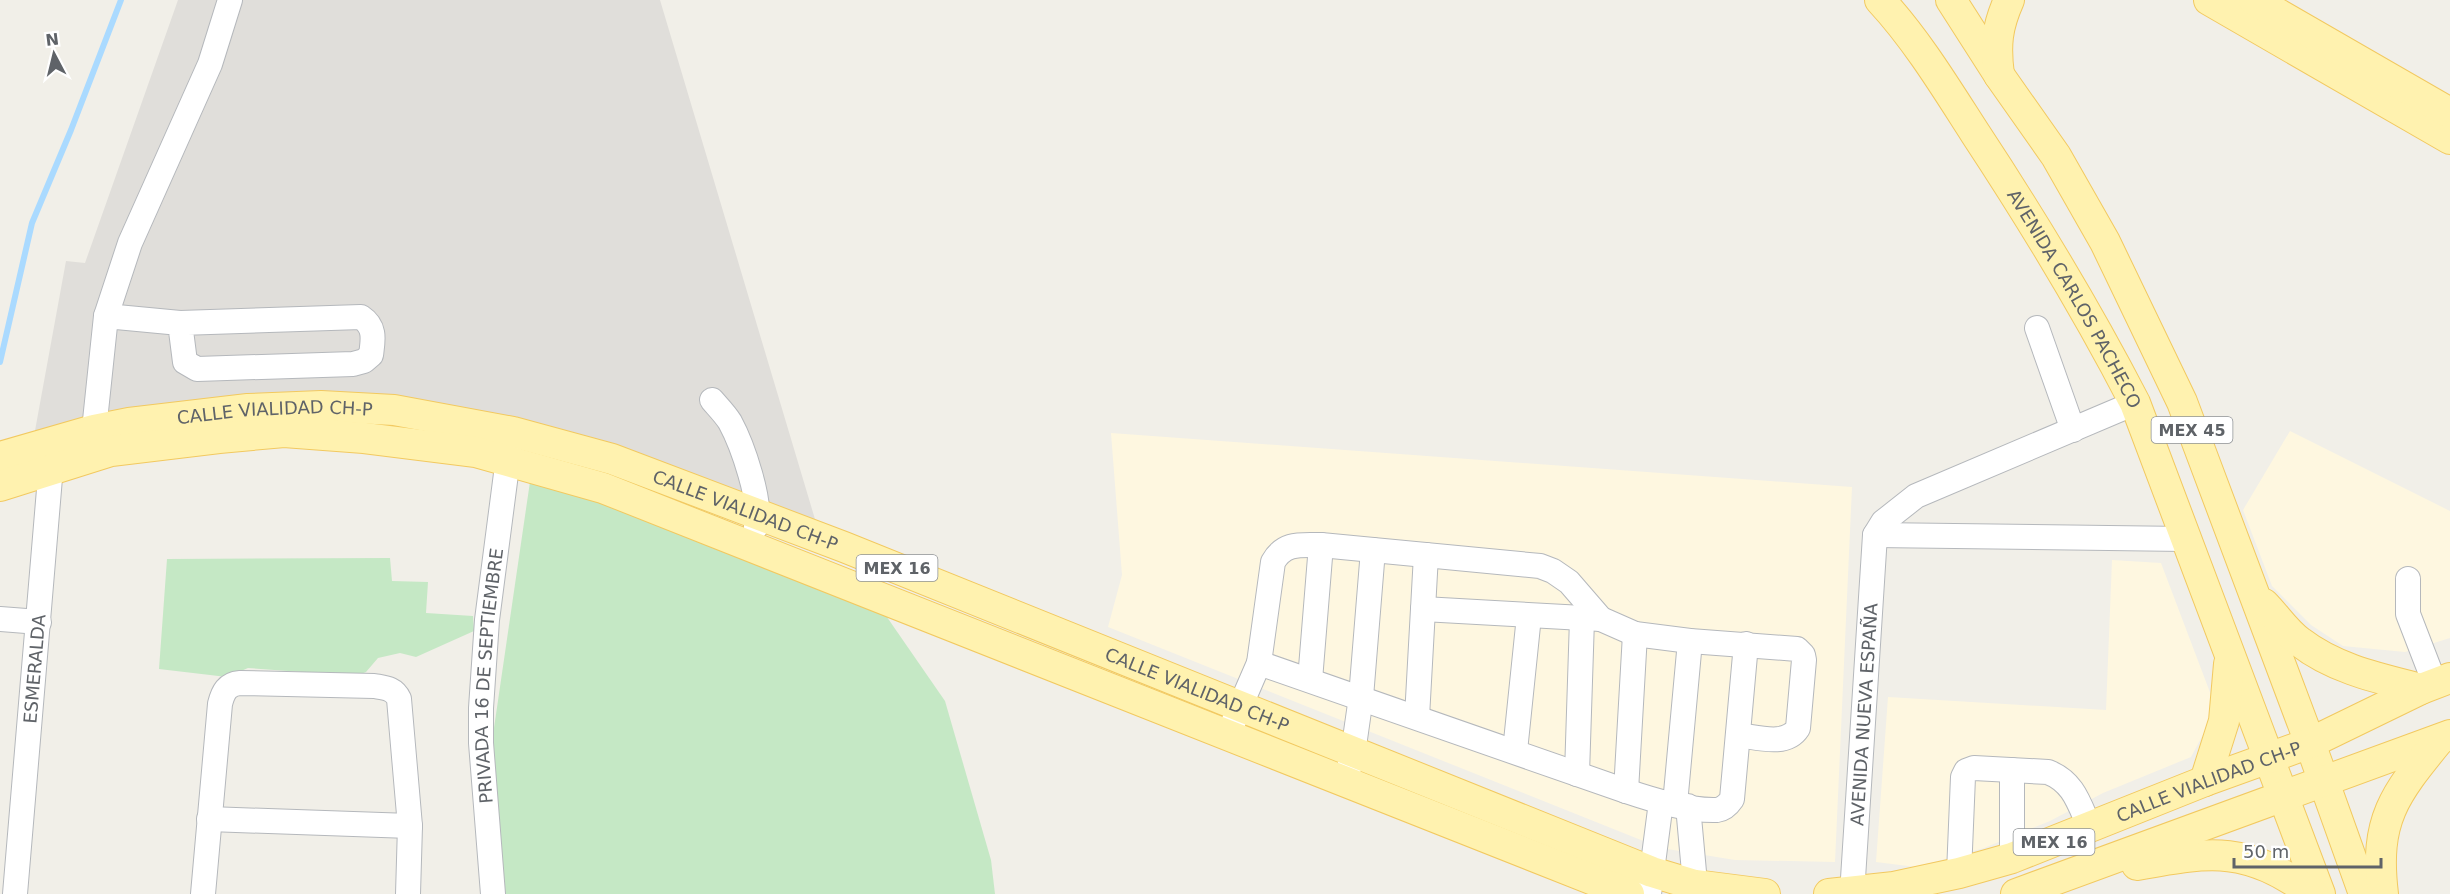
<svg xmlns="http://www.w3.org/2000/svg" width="2450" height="894" font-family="'DejaVu Sans',sans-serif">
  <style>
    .commercial { fill: #fef7e0 }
    .industrial { fill: #e0deda }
    .green { fill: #c5e8c5 }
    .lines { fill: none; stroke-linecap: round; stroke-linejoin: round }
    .stream { stroke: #aadaff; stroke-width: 6 }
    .minor-casing { stroke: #b5b8bc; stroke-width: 26 }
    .major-casing { stroke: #f2c960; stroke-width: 32 }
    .minor { stroke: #fff; stroke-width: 24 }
    .major { stroke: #fff2af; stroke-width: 30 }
    .labels { text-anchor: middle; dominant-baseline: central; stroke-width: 4.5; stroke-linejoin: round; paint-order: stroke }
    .shield { fill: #fff; stroke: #8f9295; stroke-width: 1.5 }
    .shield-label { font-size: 16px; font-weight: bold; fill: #5f6368 }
    .street-label { font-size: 18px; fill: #5f6368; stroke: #fff }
  </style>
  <rect width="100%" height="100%" fill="#f1efe8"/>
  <g class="commercial">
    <polygon points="2290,431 2450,511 2450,638 2405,652 2343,646 2311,625 2272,586 2243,510"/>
    <polygon points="1111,433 1852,487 1835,862 1735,860 1661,848 1108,627 1122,575"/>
    <polygon points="2112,560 2161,563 2211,695 2213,716 2191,757 2103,793 2050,821 1984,848 1916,867 1876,862 1888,697 2106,710"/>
  </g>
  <polygon class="industrial" points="178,0 660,0 820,536 614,454 366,403 32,447 66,261 85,263"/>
  <g class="green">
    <polygon points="532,468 871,594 945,701 991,860 995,894 497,894 488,769"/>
    <polygon points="390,558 392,581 428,582 426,613 473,616 474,631 416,657 400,653 378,658 366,672 356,676 248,668 227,677 159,669 167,559"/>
  </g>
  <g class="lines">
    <polyline class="stream" points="0,362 32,223 71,130 121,0"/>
    <g class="minor-casing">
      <g id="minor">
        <polyline points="106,316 130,243 210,64 230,0"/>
        <polyline points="2037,328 2073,430"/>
        <path d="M712,400C718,407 725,414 730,422C742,444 763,503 756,527"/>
        <path d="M94,430L106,316L180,323L361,317C376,327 373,340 371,355L364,361L353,364L197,369L185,362L180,323"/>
        <polyline points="1875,535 2185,539"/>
        <polyline points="2408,579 2408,614 2435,684"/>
        <polyline points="1423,609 1601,619"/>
        <polyline points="0,619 39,622"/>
        <path d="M1259,663L1273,562C1284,542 1301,545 1321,545L1540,566L1553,571L1569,582L1601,619L1635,634L1690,641L1797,649L1803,655L1804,660L1798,728C1786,747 1757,737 1738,735"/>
        <polyline points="1310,680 1321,545"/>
        <polyline points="1417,717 1426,555"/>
        <path d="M1233,723L1259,663L1626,791C1653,800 1688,811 1717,810C1724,809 1728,805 1732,799L1746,644"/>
        <polyline points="1515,751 1529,616"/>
        <polyline points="1349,768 1353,753 1361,697 1373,550"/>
        <polyline points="2012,770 2012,858"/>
        <polyline points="1577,774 1582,619"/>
        <polyline points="1626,791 1635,634"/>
        <polyline points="1675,804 1690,641"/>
        <polyline points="1688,806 1696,894"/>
        <polyline points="209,819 410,826"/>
        <path d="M1959,873L1963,777L1966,771L1974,768L2048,772C2074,782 2079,804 2090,828"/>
        <path id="s1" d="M15,894L52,454"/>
        <path d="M203,894L220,704C223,692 227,684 240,683L374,686C385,688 394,688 399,699L410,826L408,894"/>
        <path id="s2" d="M493,894L481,743V708L487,620L510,443"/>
        <polyline points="1649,894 1661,802"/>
        <path id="s3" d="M1852,894L1875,535L1883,522L1916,496L2135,403"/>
      </g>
    </g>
    <g class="major-casing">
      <g id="major">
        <path id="s4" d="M1880,0C1917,40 1946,88 1975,133C2033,221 2087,310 2135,403L2320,894"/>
        <polyline points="1951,0 1999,75 2056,156 2105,242 2182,402 2310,743 2364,894"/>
        <polyline points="2209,0 2450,139"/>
        <polyline points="2254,0 2450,113"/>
        <path d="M1999,75C1995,45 1997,27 2009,0"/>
        <path id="s5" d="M0,457L94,430L129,423L248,409L321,406L394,410L513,432L612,459L844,547L1652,872L1695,885L1765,894"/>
        <polyline points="0,486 111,451 219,438 284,432 364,438 476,452 603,488 1629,894"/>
        <path d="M2264,604C2276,616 2286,632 2300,642C2335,669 2378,678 2421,689"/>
        <polyline points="2205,781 2224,721 2229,664"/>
        <path d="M2137,865C2214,851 2246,846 2313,894"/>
        <path id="s6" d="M1829,894L1894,887L1959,873L2012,858L2205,781L2310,743L2421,689L2450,678"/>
        <polyline points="2016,894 2450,735"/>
        <path d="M2383,894C2374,820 2394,795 2439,740"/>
      </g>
    </g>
    <use href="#minor" class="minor"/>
    <use href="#major" class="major"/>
  </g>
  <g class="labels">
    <g class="shield">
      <rect x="2151.5" y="417" width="81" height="26" rx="4.5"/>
      <rect x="856.5" y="555" width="81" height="26" rx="4.5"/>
      <rect x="2013.5" y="829" width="81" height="26" rx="4.5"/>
    </g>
    <g class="shield-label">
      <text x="2192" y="430">MEX 45</text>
      <text x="897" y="568">MEX 16</text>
      <text x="2054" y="842">MEX 16</text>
    </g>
    <g class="street-label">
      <text stroke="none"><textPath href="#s4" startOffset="357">AVENIDA CARLOS PACHECO</textPath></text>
      <text stroke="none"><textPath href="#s5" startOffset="280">CALLE VIALIDAD CH-P</textPath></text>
      <text stroke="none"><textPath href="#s5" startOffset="766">CALLE VIALIDAD CH-P</textPath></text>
      <text stroke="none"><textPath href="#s1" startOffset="226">ESMERALDA</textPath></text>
      <text stroke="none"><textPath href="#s2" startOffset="219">PRIVADA 16 DE SEPTIEMBRE</textPath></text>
      <text stroke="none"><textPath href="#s5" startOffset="1252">CALLE VIALIDAD CH-P</textPath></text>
      <text stroke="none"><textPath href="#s3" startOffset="180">AVENIDA NUEVA ESPAÑA</textPath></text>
      <text stroke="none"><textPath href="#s6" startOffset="398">CALLE VIALIDAD CH-P</textPath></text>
    </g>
  </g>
  <g transform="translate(54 54) rotate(353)" stroke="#ffffff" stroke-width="4.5" paint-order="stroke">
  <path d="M0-4.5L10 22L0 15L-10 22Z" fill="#5f6368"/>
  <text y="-9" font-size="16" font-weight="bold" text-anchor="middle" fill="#5f6368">N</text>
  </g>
  <path d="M2234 858v9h147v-9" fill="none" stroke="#5f6368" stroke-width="3"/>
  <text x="2243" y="858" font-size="18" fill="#5f6368" stroke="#ffffff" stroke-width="4.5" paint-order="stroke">50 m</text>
</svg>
